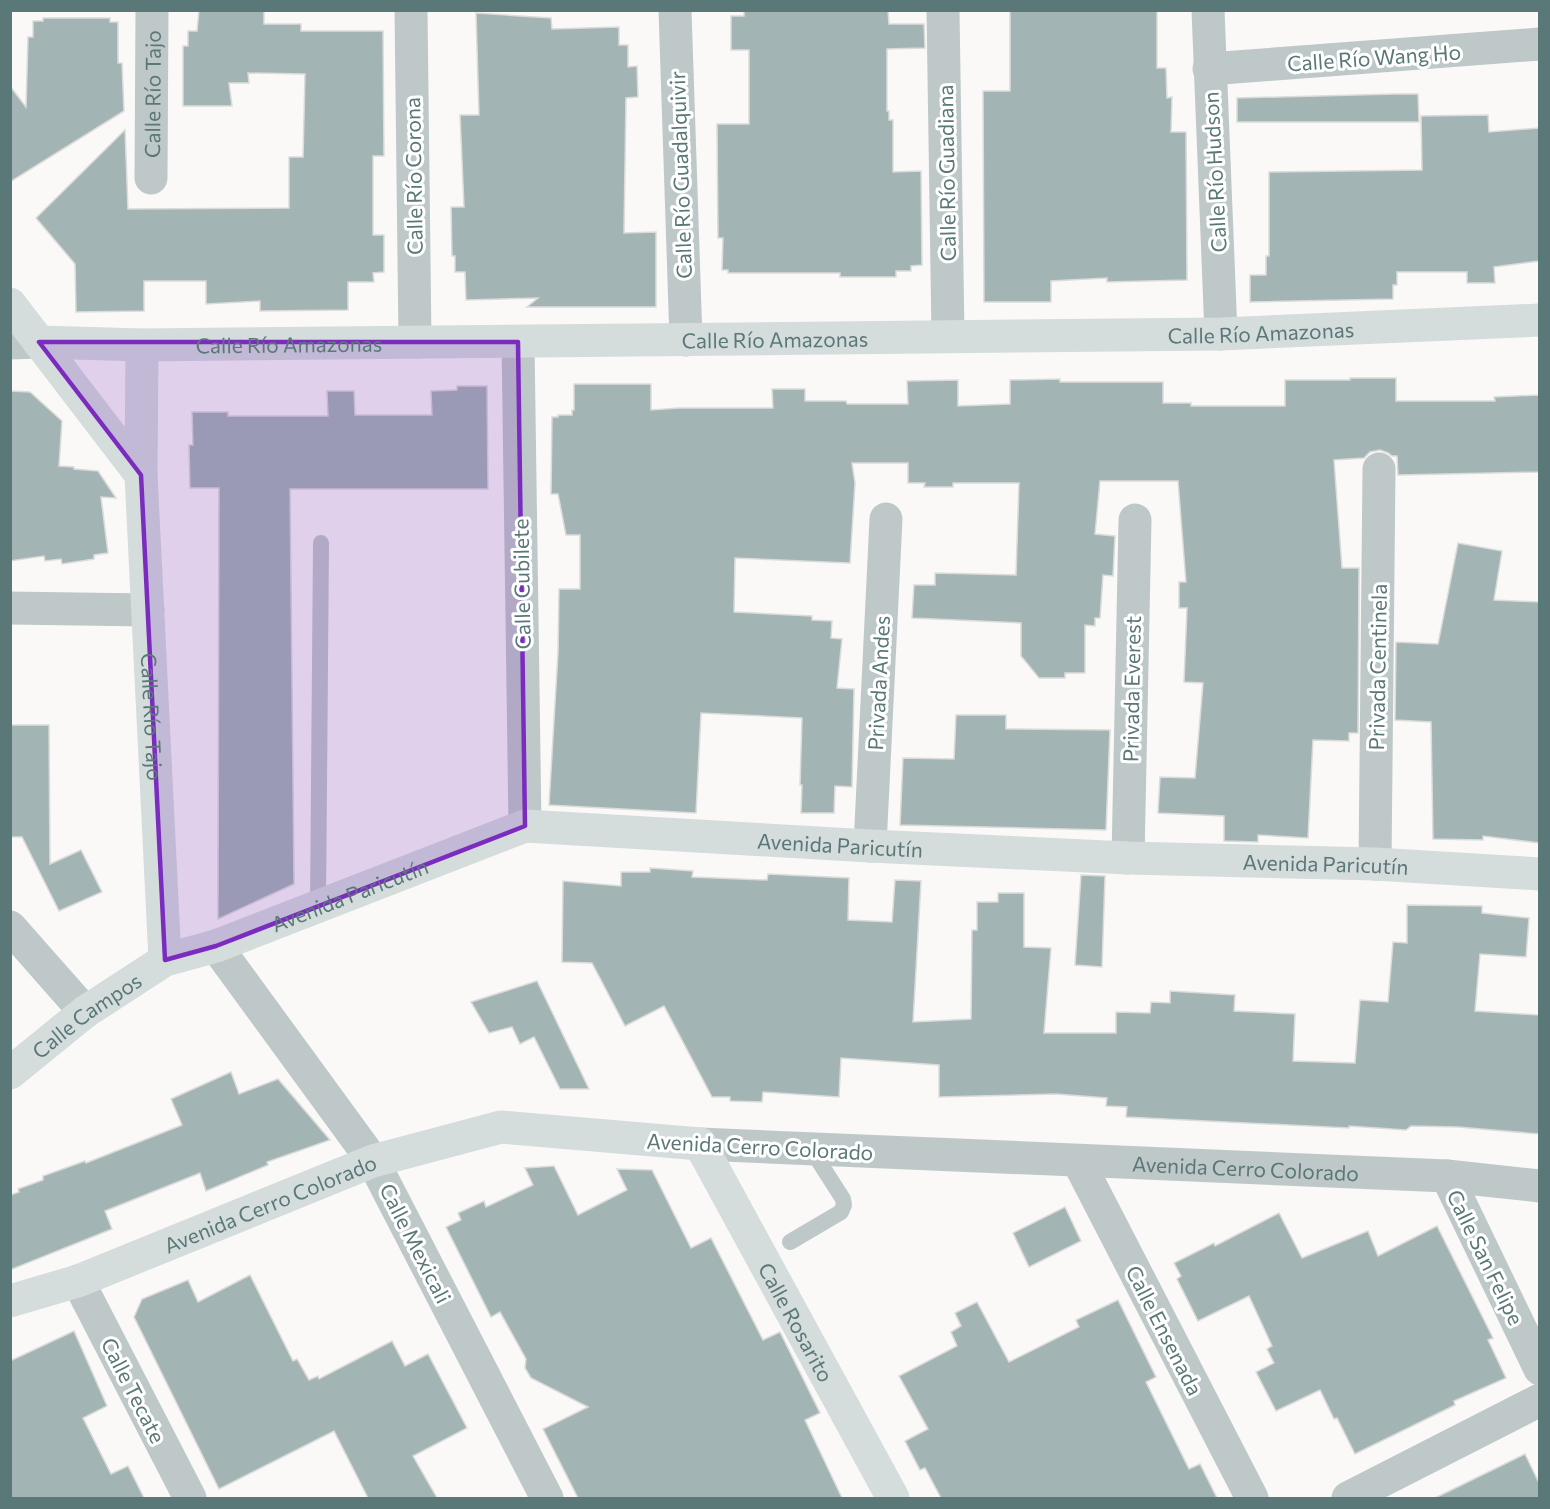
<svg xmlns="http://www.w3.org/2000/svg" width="1550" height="1509" font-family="Commissioner,sans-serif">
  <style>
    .building { fill: #a2b5b4; stroke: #dcdbda; stroke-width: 1.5 }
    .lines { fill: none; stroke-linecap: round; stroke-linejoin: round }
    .lane { stroke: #bec8c8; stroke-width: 16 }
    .street { stroke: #bec8c8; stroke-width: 33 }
    .secondary { stroke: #d4dcdc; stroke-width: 33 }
    .marked { fill: #7b2cbf; fill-opacity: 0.2; stroke: #7b2cbf; stroke-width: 4.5; stroke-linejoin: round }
    .labels { text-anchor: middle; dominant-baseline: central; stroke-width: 6; stroke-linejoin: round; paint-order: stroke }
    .street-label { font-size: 21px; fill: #5b7878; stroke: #fff }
  </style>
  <rect width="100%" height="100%" fill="#faf9f8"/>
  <g class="building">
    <polygon points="199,10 264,10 264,24 301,24 301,31 383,31 384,156 373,156 373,235 384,235 384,272 373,273 374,282 348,282 348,310 260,311 260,301 206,304 206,281 144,281 144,311 76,312 75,264 36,218 125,130 128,209 289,208 289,157 303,157 305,74 248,73 249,83 229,83 232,106 183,106 183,46 188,46 188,31 197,31"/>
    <polygon points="744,10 888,10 889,24 924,24 925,48 887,49 887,111 889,111 889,120 893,120 893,172 921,171 922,265 911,266 911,271 896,271 896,277 840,277 840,273 728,273 728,270 722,270 723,238 718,238 717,124 749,124 749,50 731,50 731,16 744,16"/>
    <polygon points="1010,10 1157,10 1157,68 1166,68 1167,98 1172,97 1171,132 1186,132 1187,280 1107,282 1107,278 1051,281 1051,302 984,302 983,91 1010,91"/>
    <polygon points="476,13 551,18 552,29 619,27 619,45 628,45 628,67 637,66 638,97 626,98 624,233 656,232 656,307 527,307 538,298 466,300 465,272 455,272 455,256 452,256 451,207 464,207 460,115 479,115"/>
    <polygon points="43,18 110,18 110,22 118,22 118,63 122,63 124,111 10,182 10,86 26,107 28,37 33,37 33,21 43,21"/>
    <polygon points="1395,94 1418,94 1419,122 1237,122 1237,98"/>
    <polygon points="1488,115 1489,132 1539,128 1539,261 1494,267 1495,283 1467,283 1467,272 1397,272 1397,285 1393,285 1393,299 1250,302 1250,275 1266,275 1266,256 1269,256 1269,172 1422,170 1421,116"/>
    <polygon points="1350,378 1396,378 1396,401 1495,401 1494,397 1539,395 1539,472 1398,475 1397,456 1392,456 1388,453 1380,450 1370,452 1364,458 1334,460 1342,568 1359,568 1358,733 1349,733 1349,741 1313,740 1308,838 1258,835 1258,842 1224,841 1224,816 1158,813 1160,777 1195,778 1203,683 1184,682 1187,608 1179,608 1179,582 1186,582 1178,481 1100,481 1095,534 1115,536 1113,576 1103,575 1100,618 1095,618 1095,626 1085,625 1085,673 1065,673 1065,678 1039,678 1021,656 1021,623 912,618 914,585 935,585 935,573 1016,575 1019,483 953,483 953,487 924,487 925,483 908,483 908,463 852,463 855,483 850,563 735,558 734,612 812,616 812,620 832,621 831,638 842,639 837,688 854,689 852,787 835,786 834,813 801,813 802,785 800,785 802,718 701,713 696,813 549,805 558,653 559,589 580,589 580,535 566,535 558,494 551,494 552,417 558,417 558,415 572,415 572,410 574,410 574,384 651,384 651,410 679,408 773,408 772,389 805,389 805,401 846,401 847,404 908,404 907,381 958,380 958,406 1010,404 1010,380 1060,379 1060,382 1163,382 1163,403 1191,403 1191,406 1285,406 1285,380 1350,380"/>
    <polygon points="457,386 487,386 488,489 290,489 294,884 218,919 219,488 190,488 189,445 193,445 192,412 228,412 228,416 328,416 327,391 354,391 355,415 432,415 431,391 457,390"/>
    <polygon points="10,391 30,392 62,421 59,466 74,467 74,469 98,471 116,498 101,497 108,553 94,555 94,559 62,564 61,559 45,561 44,556 10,561"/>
    <polygon points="1458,543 1502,551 1494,600 1539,602 1539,843 1483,836 1483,840 1433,839 1431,722 1395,720 1396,642 1438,644"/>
    <polygon points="956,715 1006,715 1006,729 1110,730 1106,830 900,825 903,758 954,759"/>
    <polygon points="10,725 49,725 50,864 81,850 102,892 59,911 22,837 10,837"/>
    <polygon points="650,868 693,871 692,877 767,880 768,874 849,878 848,920 892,922 895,880 921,881 913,1022 971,1019 972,930 977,930 977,902 998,902 998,893 1024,893 1024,947 1051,948 1044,1033 1116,1033 1116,1012 1150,1013 1151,1002 1170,1003 1170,991 1235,995 1234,1011 1295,1014 1293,1061 1355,1063 1360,1000 1388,1002 1393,942 1407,943 1407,905 1482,906 1482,913 1529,918 1526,957 1480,954 1475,1011 1539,1015 1539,1134 1458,1127 1411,1126 1406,1130 1349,1126 1349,1128 1126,1117 1127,1107 1106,1106 1107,1098 1056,1094 939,1097 939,1065 841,1058 839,1097 763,1092 762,1102 730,1101 730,1097 712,1097 664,1006 625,1026 592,963 562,962 563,881 621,886 621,872 650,872"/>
    <polygon points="1081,875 1105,876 1102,967 1075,965"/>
    <polygon points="537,981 552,1012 589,1089 560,1089 534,1037 520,1044 512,1027 489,1033 471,1002"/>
    <polygon points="231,1072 239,1094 278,1079 330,1140 267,1162 268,1165 206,1191 200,1173 105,1211 112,1229 10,1270 10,1195 19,1192 18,1189 43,1180 43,1176 85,1161 86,1163 182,1125 171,1099"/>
    <polygon points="554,1166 578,1215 627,1190 617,1169 652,1170 691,1248 711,1238 763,1340 780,1332 820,1413 805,1420 842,1498 578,1498 543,1429 588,1407 531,1378 525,1368 526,1359 500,1312 491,1317 446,1227 461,1220 458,1213 484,1201 486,1207 533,1185 525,1168"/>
    <polygon points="1065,1207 1081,1241 1029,1267 1013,1233"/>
    <polygon points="1279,1213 1302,1258 1368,1231 1378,1256 1437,1226 1493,1338 1488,1340 1506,1378 1454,1401 1455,1405 1355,1454 1337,1418 1334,1419 1320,1390 1276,1411 1256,1372 1274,1363 1267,1349 1272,1346 1249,1296 1198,1321 1177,1279 1181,1276 1174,1263 1214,1243 1215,1246"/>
    <polygon points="250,1275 293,1361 297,1359 309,1380 318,1376 319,1379 392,1341 405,1366 428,1354 467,1428 413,1456 437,1498 368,1498 334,1431 219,1489 134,1317 142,1299 188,1280 198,1302"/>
    <polygon points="1118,1300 1156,1377 1146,1382 1189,1469 1200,1464 1217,1498 941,1498 925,1468 920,1470 905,1441 928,1429 899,1376 957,1346 951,1332 961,1326 955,1313 977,1302 1009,1362 1079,1327 1076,1320"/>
    <polygon points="74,1331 107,1406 83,1418 111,1474 128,1466 144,1498 10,1498 10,1361"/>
    <polygon points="1525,1454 1539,1483 1539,1498 1435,1498"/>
  </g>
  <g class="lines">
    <g class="lane">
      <polyline points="318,906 321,543"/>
      <polyline points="790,1242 841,1212 844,1205 843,1199 811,1149"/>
    </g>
    <g class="street">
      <polyline points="411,10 415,342"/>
      <polyline points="675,10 686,340"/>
      <polyline points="943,10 948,336"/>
      <polyline points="1208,10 1221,334"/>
      <polyline points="1209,69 1540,44"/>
      <path id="s1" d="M151,178L152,10"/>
      <polyline points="518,342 525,826"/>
      <polyline points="10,343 39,342"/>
      <polyline points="10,608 148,610"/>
      <polyline points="870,846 886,519"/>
      <polyline points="1128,858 1135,520"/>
      <polyline points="1375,864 1379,469"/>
      <polyline points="10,927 85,1012"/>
      <polyline points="216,946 373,1161 547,1498"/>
      <path id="s2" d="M700,1144L1447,1176L1540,1186"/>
      <polyline points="1078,1161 1252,1498"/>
      <polyline points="1447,1176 1540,1369"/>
      <polyline points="78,1281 190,1498"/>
      <polyline points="1348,1498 1540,1400"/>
    </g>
    <g class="secondary">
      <polyline points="10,304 141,475"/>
      <path id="s3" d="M39,342L142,345L1221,334L1540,320"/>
      <path id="s4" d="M142,345L141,475L165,960"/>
      <path id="s5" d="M10,1073L85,1012L165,960L216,946L525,826L870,846L1128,858L1375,864L1540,874"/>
      <path id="s6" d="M10,1301L78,1281L373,1161L501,1127L700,1144L893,1498"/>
    </g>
  </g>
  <path class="marked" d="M39,342H518L525,826L216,946L165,960L141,475Z"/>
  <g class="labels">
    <g class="street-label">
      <text transform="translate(1374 57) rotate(-4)">Calle Río Wang Ho</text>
      <text stroke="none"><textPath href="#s1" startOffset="84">Calle Río Tajo</textPath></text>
      <text transform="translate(1214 172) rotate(-93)">Calle Río Hudson</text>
      <text transform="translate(946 173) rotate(-91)">Calle Río Guadiana</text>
      <text transform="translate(680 175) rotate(-92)">Calle Río Guadalquivir</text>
      <text transform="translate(413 176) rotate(-91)">Calle Río Corona</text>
      <text stroke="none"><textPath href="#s3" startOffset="1222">Calle Río Amazonas</textPath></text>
      <text stroke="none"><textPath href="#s3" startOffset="736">Calle Río Amazonas</textPath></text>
      <text stroke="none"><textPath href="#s3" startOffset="250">Calle Río Amazonas</textPath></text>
      <text transform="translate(521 584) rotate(-91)">Calle Cubilete</text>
      <text transform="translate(1377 667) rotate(-89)">Privada Centinela</text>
      <text transform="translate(878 683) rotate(-87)">Privada Andes</text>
      <text transform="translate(1131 689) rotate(-89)">Privada Everest</text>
      <text stroke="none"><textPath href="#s4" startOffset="372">Calle Río Tajo</textPath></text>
      <text stroke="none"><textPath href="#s5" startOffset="892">Avenida Paricutín</textPath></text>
      <text stroke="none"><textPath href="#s5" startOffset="1378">Avenida Paricutín</textPath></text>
      <text stroke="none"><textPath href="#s5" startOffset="388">Avenida Paricutín</textPath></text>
      <text stroke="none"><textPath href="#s5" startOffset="96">Calle Campos</textPath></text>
      <text transform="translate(760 1146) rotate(3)">Avenida Cerro Colorado</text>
      <text stroke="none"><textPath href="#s2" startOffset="546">Avenida Cerro Colorado</textPath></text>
      <text stroke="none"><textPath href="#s6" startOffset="278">Avenida Cerro Colorado</textPath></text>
      <text transform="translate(416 1243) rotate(63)">Calle Mexicali</text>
      <text transform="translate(1486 1257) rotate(64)">Calle San Felipe</text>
      <text stroke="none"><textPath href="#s6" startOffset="924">Calle Rosarito</textPath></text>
      <text transform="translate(1165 1330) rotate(63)">Calle Ensenada</text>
      <text transform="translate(134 1390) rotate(63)">Calle Tecate</text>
    </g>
  </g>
  <rect width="1550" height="1509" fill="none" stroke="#5b7878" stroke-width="24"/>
</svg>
